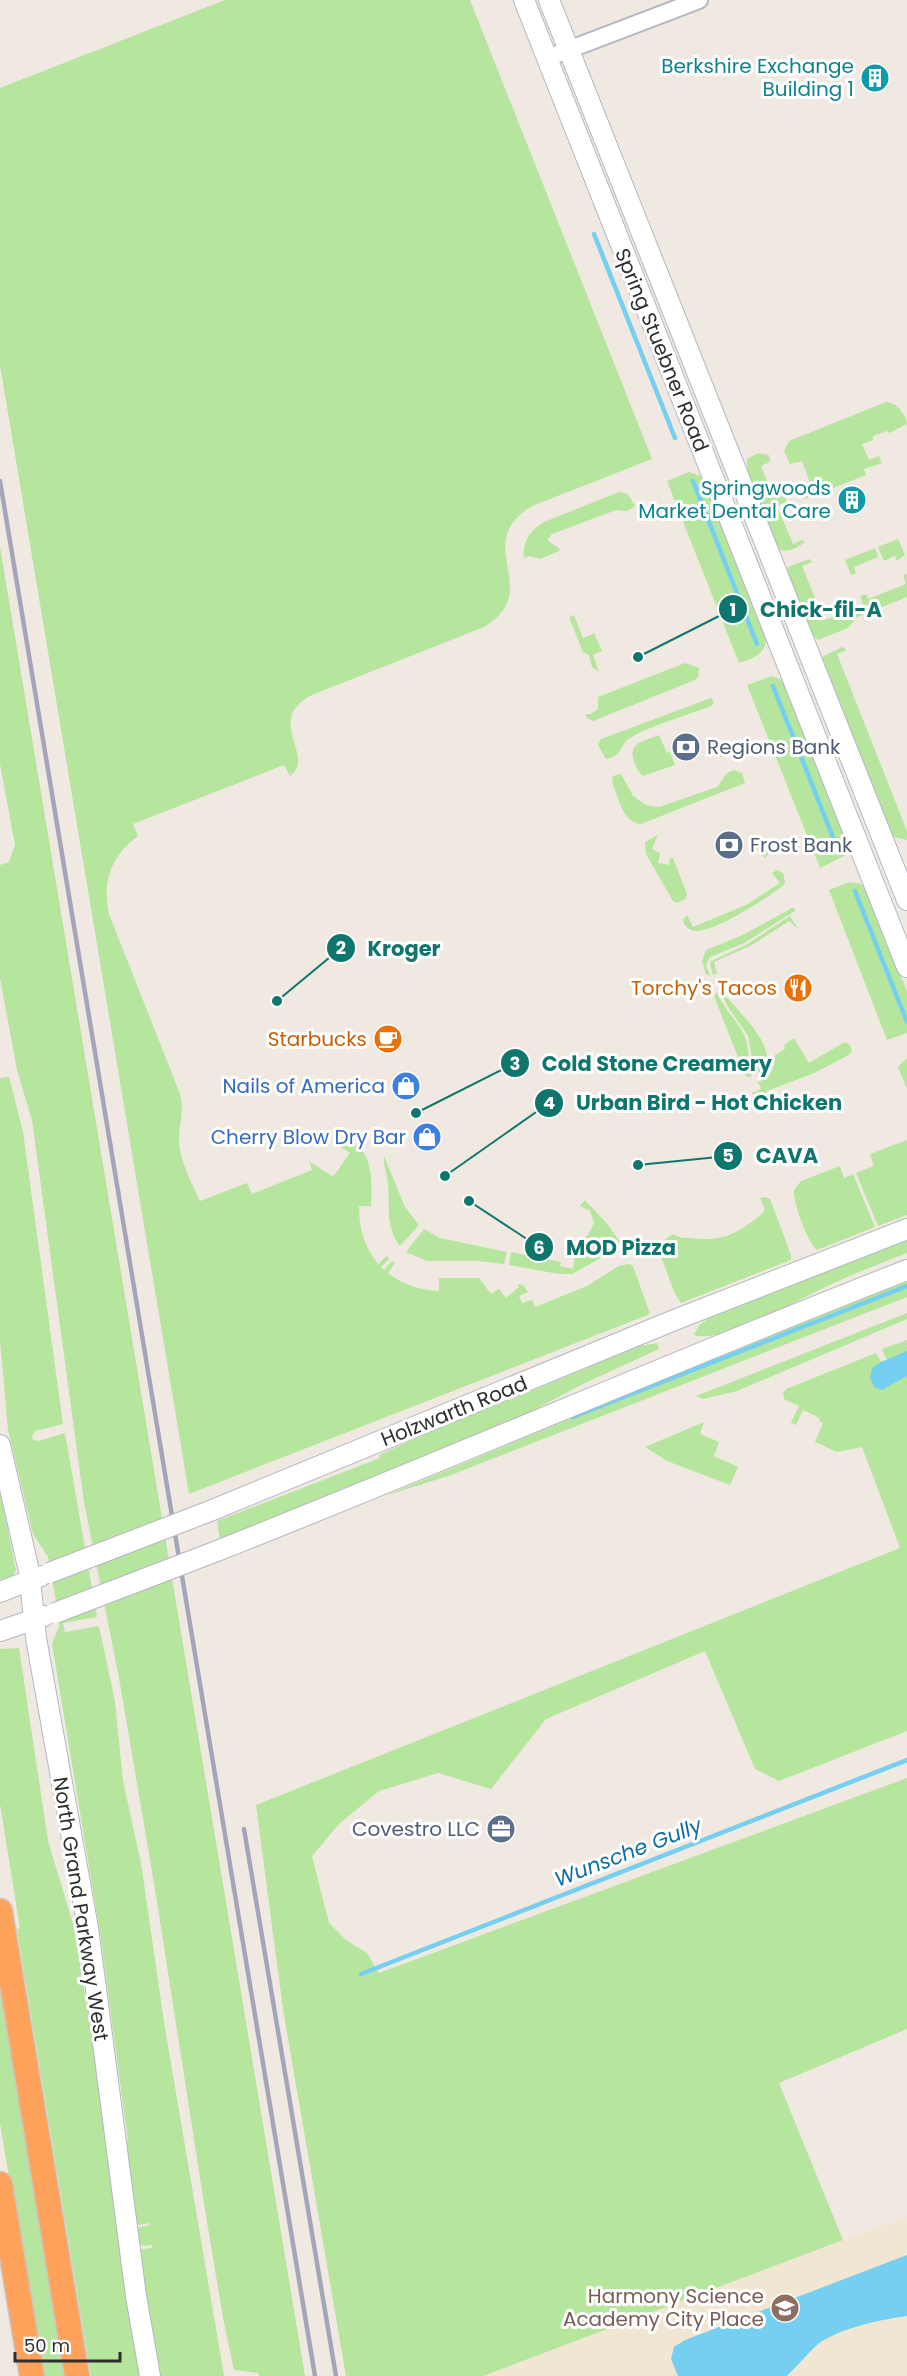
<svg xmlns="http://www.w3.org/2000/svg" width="907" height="2376" font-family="Poppins,sans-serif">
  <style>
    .education { fill: #f0e6d1 }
    .green { fill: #b6e59e }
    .water { fill: #75cff0 }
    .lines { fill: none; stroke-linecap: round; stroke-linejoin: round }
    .stream { stroke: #75cff0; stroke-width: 4.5 }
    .tertiary-casing { stroke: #b4b7c1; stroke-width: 20 }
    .secondary-casing { stroke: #b4b7c1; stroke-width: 22 }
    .motorway-casing { stroke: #c9c9c9; stroke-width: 27 }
    .tertiary { stroke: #fff; stroke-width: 16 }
    .secondary { stroke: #fff; stroke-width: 20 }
    .motorway { stroke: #ffa35c; stroke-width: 24 }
    .rail { stroke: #a3a6b8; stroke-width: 4.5 }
    .secondary-bridge-casing { stroke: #b4b7c1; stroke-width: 22; stroke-linecap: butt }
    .secondary-bridge { stroke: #fff; stroke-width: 20 }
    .labels { text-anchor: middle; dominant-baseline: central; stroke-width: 6; stroke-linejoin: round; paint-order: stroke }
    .culture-label { font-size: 20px; fill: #0d838f; stroke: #fff; text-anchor: end }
    .street-label { font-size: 20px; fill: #2e2e2e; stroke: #fff }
    .service-label { font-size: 20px; fill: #4e5e75; stroke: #fff; text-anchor: start }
    .food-label { font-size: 20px; fill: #c56008; stroke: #fff; text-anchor: end }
    .shop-label { font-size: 20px; fill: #366cbe; stroke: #fff; text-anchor: end }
    .education-label { font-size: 20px; fill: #785e54; stroke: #fff; text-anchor: end }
    .water-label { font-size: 21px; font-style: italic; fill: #0d6fa3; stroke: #fff }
    .leader { fill: none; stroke: #0f766e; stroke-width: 2 }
    .callout-dot { fill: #0f766e; stroke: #fff; stroke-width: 2 }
    .mark-label { font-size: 18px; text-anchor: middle; font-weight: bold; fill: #fff }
    .callout-label { font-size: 21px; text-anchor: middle; font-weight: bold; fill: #0f766e; stroke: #fff; stroke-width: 6; stroke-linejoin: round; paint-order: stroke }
  </style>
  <rect width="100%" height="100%" fill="#efe9e1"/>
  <polygon class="education" points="907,2217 907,2376 483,2376 843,2240"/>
  <g class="green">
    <path d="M225,0H470L652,459L532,506C469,544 546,590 484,627L312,695C263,720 317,756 290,776L284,765L133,824L138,836C111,856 102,881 109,914L180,1094C185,1114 178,1125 179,1142C180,1161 192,1184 200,1201L247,1183L252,1194L312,1170L309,1161L333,1177L350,1153L340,1147L353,1144C374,1153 372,1186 371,1206H359C359,1228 364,1246 378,1264L387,1256L389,1259L381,1267L384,1270L392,1261L395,1263L388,1273C403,1285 420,1290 439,1291V1278H479L491,1294L499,1289L506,1298L519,1287L517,1284L523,1285L528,1292L519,1296L522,1303L532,1300L535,1307L587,1286L619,1266L630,1264L633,1266L650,1314L189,1494L0,365V88Z"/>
    <path d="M886,402C896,402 906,414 907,424L889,433L887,431L873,436V440L862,444L869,460L879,456L882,463L864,469L866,475L805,499L801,487L810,483L802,461L790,464L784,451L789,441Z"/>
    <path d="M758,453L769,455L770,462L761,466L774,498L783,494L786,496V502L777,506L793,544L802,540L805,542C796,549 784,555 775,547L747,476V459Z"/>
    <path d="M689,472L700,476L706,483L766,636C767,654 754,658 739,663L667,481Z"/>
    <path d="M619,492L628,494L635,506L627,511L616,510L552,534L547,540L560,549L559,551L540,559L529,556L524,558C522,541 530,531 544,522Z"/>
    <polygon points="898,539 905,555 897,561 895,556 884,561 878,547"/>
    <polygon points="0,547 305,2376 259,2376 258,2373 234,2370 223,2318 205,2210 155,1889 119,1678 84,1502 32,1120 17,1070 0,978 0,865 9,862 15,845 0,764"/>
    <polygon points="875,548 878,557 854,567 856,573 851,575 845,560"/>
    <polygon points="809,559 812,562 802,566 824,620 833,617 836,620 850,615 850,610 863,604 860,596 866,594 868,599 906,584 903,575 907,574 907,597 857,617 848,628 818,640 808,630 786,574 788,567"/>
    <polygon points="574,615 583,638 594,633 602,651 593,655 599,672 592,667 589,655 583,652 569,617"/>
    <polygon points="842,647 847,650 837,654 907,831 907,840 894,837 887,831 822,665 822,657"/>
    <polygon points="685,663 699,668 698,677 695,680 593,721 587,718 585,714 591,714 598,709 598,697"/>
    <polygon points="771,676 780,679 787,687 847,841 844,856 820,868 747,685"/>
    <path d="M711,698L714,703L711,706C688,715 649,726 630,738C619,745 623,756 606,759L598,745L601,739Z"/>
    <path d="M659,735L667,753L670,752L675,765L643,776C639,772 637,770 635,764C626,742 643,742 659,735Z"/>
    <polygon points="728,742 732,746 728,754 721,757 715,756 712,749"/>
    <path d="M734,770L742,773L745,783L641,824C623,824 618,796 612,782L613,776L621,774L633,796L646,805L659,807L717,787L727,773Z"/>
    <polygon points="658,835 652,849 660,853 658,863 669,865 670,858 673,858 687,894 685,899 677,903 673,901 646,854 645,842"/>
    <polygon points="769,839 772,850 765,858 757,849 758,844"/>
    <path d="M777,870L783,873L785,882L784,885C767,898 717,931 696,931C691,931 687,928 684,924L683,920L687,915L693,927L746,905L780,883L772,873Z"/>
    <polygon points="850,882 861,884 869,894 907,991 907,1033 887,1040 829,890"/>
    <polygon points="792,908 795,908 795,911 744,943 710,957 706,965 710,976 706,974 702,961 706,950 743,935"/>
    <polygon points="790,916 798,929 789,921 752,945 714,962 717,973 713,975 710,963 711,961 746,945"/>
    <path d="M720,991L723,992C735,1010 791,1056 755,1075L748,1036L728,1007Z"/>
    <path d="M717,992C724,1010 739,1022 745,1037C750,1049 747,1063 752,1076L748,1077L745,1075L714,996Z"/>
    <path d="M794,1038L809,1063L845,1042L850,1045L852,1052L849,1055L814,1073L767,1091L761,1102L757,1103L752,1093L761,1089L758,1082C770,1078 775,1067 775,1055L785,1049L784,1045Z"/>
    <polygon points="907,1058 907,1089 898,1067"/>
    <polygon points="9,1077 23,1132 63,1424 35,1431 32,1436 33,1440 38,1441 65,1433 97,1617 63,1623 65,1632 99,1626 115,1702 123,1781 141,1863 164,2022 224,2376 158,2376 139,2251 143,2249 152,2248 152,2245 143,2246 138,2244 136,2231 140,2227 150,2225 149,2223 140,2225 135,2223 124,2142 128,2141 100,1932 52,1644 60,1623 48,1557 33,1534 8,1430 0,1340 0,1078"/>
    <polygon points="907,1140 907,1215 878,1226 856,1173 874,1166 870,1154"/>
    <path d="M384,1156L405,1207L419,1225L400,1246C385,1226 390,1207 388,1183C387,1174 383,1164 384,1156Z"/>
    <path d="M840,1166L844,1178L853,1174L875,1227L817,1250C807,1241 793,1203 794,1190L801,1181Z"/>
    <path d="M765,1197L770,1199L791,1255V1260L681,1303L675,1294L660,1254C659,1243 664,1240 673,1234C678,1238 684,1238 690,1238C724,1242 737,1234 763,1213L765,1209L760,1198Z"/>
    <polygon points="585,1200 608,1225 620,1242 613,1251 572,1274 559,1274 509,1265 511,1252 561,1262 560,1266 573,1269 578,1241 588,1235 594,1223 590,1211 580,1206"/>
    <polygon points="424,1229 440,1238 507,1252 504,1264 477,1261 427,1261 406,1252"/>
    <path d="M907,1240V1253C882,1263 857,1272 834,1283C797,1299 736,1340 696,1336L694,1334L700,1324L718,1313Z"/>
    <polygon points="907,1279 907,1297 451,1475 385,1496"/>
    <polygon points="907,1313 907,1319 737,1391 703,1399 696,1396"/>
    <polygon points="907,1340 907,1731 779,1781 755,1769 705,1651 546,1719 491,1789 438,1773 379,1791 339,1824 312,1856 329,1923 346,1940 367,1953 379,1973 907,1778 907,2029 779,2083 843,2240 483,2376 346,2376 283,2009 256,1805 900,1548 862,1447 837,1452 815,1442 823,1423 819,1421 820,1418 803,1410 796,1425 791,1423 799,1406 784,1399 783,1393 786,1389 876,1353 883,1364 887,1361 882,1349"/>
    <polygon points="657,1343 659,1349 583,1384 515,1420 220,1541 217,1521 380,1458 379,1455 457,1420 546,1385 639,1346"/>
    <polygon points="704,1422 700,1434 719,1442 714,1456 738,1467 730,1485 667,1461 645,1447"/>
    <polygon points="0,1492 16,1570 13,1576 0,1580"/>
    <polygon points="19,1648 48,1841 75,1930 86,2003 89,2003 141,2376 91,2376 17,1929 20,1928 0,1804 0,1649"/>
    <polygon points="0,1974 67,2376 42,2376 0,2123"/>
  </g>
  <g class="water">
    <polygon points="907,1351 907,1376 882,1390 874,1387 870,1378 872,1368 881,1362"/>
    <path d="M907,2255V2316C883,2319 836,2329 817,2345C807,2354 797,2366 787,2376H678L671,2359L674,2347L685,2340Z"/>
  </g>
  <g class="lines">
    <g class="stream">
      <polyline points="594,234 675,438"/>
      <polyline points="693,481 757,644"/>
      <polyline points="773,686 838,850"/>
      <polyline points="855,891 907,1022"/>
      <polyline points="573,1417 907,1286"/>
      <polyline points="361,1974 907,1760"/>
    </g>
    <g class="tertiary-casing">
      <polyline id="tertiary" points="547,58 699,0"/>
    </g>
    <g class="secondary-casing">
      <g id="secondary">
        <polyline points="524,0 907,967"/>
        <polyline points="549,0 907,900"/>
        <polyline points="0,1445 29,1571 36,1638 88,1928 136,2296 150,2376"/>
        <polyline points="210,1511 672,1321 907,1229"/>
        <path d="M217,1551C448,1460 676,1360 907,1270"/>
        <polyline points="0,1592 41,1576"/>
        <polyline points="0,1631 44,1616"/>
      </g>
    </g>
    <g class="motorway-casing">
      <g id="motorway">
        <polyline points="0,1911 77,2376"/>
        <polyline points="0,2184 32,2376"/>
      </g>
    </g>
    <use href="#tertiary" class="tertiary"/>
    <use href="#secondary" class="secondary"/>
    <use href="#motorway" class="motorway"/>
    <g class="rail">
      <polyline points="0,481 315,2376"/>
      <polyline points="244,1829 336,2376"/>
    </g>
    <g class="secondary-bridge-casing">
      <g id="secondary-bridge">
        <polyline points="49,1573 210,1511"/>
        <polyline points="55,1613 217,1551"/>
      </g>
    </g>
    <use href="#secondary-bridge" class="secondary-bridge"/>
  </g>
  <defs>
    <g id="building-disc" transform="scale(1.5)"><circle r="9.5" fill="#0f9aa8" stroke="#fff"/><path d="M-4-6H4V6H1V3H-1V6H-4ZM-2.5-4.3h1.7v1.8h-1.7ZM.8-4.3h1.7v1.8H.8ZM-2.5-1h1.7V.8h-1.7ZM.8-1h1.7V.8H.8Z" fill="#fff"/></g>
    <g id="bank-disc" transform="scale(1.5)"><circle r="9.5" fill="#5c6f8a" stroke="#fff"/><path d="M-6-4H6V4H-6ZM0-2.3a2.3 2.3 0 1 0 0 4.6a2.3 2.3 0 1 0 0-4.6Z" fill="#fff"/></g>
    <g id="restaurant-disc" transform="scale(1.5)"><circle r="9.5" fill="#e8710a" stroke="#fff"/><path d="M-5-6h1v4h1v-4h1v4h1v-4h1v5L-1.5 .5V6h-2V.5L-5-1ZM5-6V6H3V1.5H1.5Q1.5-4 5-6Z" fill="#fff"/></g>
    <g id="cafe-disc" transform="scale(1.5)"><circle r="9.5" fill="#e8710a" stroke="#fff"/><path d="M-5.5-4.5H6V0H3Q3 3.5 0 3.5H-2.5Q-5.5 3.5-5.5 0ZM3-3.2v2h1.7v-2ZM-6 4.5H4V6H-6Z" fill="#fff"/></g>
    <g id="shop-disc" transform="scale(1.5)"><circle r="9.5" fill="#3f7fe0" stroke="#fff"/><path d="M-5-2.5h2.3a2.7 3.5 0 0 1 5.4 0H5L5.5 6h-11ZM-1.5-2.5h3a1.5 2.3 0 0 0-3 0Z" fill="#fff"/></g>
    <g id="office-disc" transform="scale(1.5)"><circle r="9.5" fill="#5c6f8a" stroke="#fff"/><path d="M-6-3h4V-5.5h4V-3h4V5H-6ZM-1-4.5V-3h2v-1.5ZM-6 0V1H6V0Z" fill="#fff"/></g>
    <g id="school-disc" transform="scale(1.5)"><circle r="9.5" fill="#8d6e63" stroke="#fff"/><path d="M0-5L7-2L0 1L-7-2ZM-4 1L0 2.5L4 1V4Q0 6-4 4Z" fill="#fff"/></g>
  </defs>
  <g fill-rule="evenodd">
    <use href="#building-disc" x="875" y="78"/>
    <use href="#building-disc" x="852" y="500"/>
    <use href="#bank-disc" x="686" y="747"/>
    <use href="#bank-disc" x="729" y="845"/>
    <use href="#restaurant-disc" x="798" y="988"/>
    <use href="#cafe-disc" x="388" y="1039"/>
    <use href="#shop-disc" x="406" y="1086"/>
    <use href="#shop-disc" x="427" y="1137"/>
    <use href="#office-disc" x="501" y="1829"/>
    <use href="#school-disc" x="785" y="2308"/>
  </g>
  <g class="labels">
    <g class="culture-label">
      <text x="854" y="66">Berkshire Exchange<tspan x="854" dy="23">Building 1</tspan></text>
      <text x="831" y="488">Springwoods<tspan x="831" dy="23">Market Dental Care</tspan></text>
    </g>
    <g class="street-label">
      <text transform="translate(662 350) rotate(68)">Spring Stuebner Road</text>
      <text transform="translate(454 1411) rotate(-22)">Holzwarth Road</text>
      <text transform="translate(81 1909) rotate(81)">North Grand Parkway West</text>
    </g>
    <g class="service-label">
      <text x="707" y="747">Regions Bank</text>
      <text x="750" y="845">Frost Bank</text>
      <text x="480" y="1829" text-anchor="end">Covestro LLC</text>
    </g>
    <g class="food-label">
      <text x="777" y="988">Torchy's Tacos</text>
      <text x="367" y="1039">Starbucks</text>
    </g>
    <g class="shop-label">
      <text x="385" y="1086">Nails of America</text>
      <text x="406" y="1137">Cherry Blow Dry Bar</text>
    </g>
    <g class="education-label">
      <text x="764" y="2296">Harmony Science<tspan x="764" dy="23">Academy City Place</tspan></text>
    </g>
    <g class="water-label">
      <text transform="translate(628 1852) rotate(-21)">Wunsche Gully</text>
    </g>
  </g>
  <path class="leader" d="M638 657L733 609M277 1001L341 948M416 1113L515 1063M445 1176L549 1103M638 1165L728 1156M469 1201L539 1247"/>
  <g class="callout-dot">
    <circle cx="638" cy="657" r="6"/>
    <circle cx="277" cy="1001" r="6"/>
    <circle cx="416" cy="1113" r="6"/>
    <circle cx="445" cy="1176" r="6"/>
    <circle cx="638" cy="1165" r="6"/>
    <circle cx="469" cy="1201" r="6"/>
    <circle cx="733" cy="609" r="15"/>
    <circle cx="341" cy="948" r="15"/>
    <circle cx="515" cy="1063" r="15"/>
    <circle cx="549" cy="1103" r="15"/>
    <circle cx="728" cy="1156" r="15"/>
    <circle cx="539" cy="1247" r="15"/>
  </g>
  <g class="mark-label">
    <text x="733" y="616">1</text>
    <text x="341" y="954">2</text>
    <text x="515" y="1070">3</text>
    <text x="549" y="1109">4</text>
    <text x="728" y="1162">5</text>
    <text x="539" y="1254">6</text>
  </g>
  <g class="callout-label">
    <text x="821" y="617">Chick-fil-A</text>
    <text x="404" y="956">Kroger</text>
    <text x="657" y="1071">Cold Stone Creamery</text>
    <text x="709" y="1110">Urban Bird - Hot Chicken</text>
    <text x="787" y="1163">CAVA</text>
    <text x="621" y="1255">MOD Pizza</text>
  </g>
  <path d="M15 2352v9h105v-9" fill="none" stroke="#2e2e2e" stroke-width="3"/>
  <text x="24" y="2352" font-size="18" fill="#2e2e2e" stroke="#ffffff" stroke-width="4.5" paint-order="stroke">50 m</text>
</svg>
